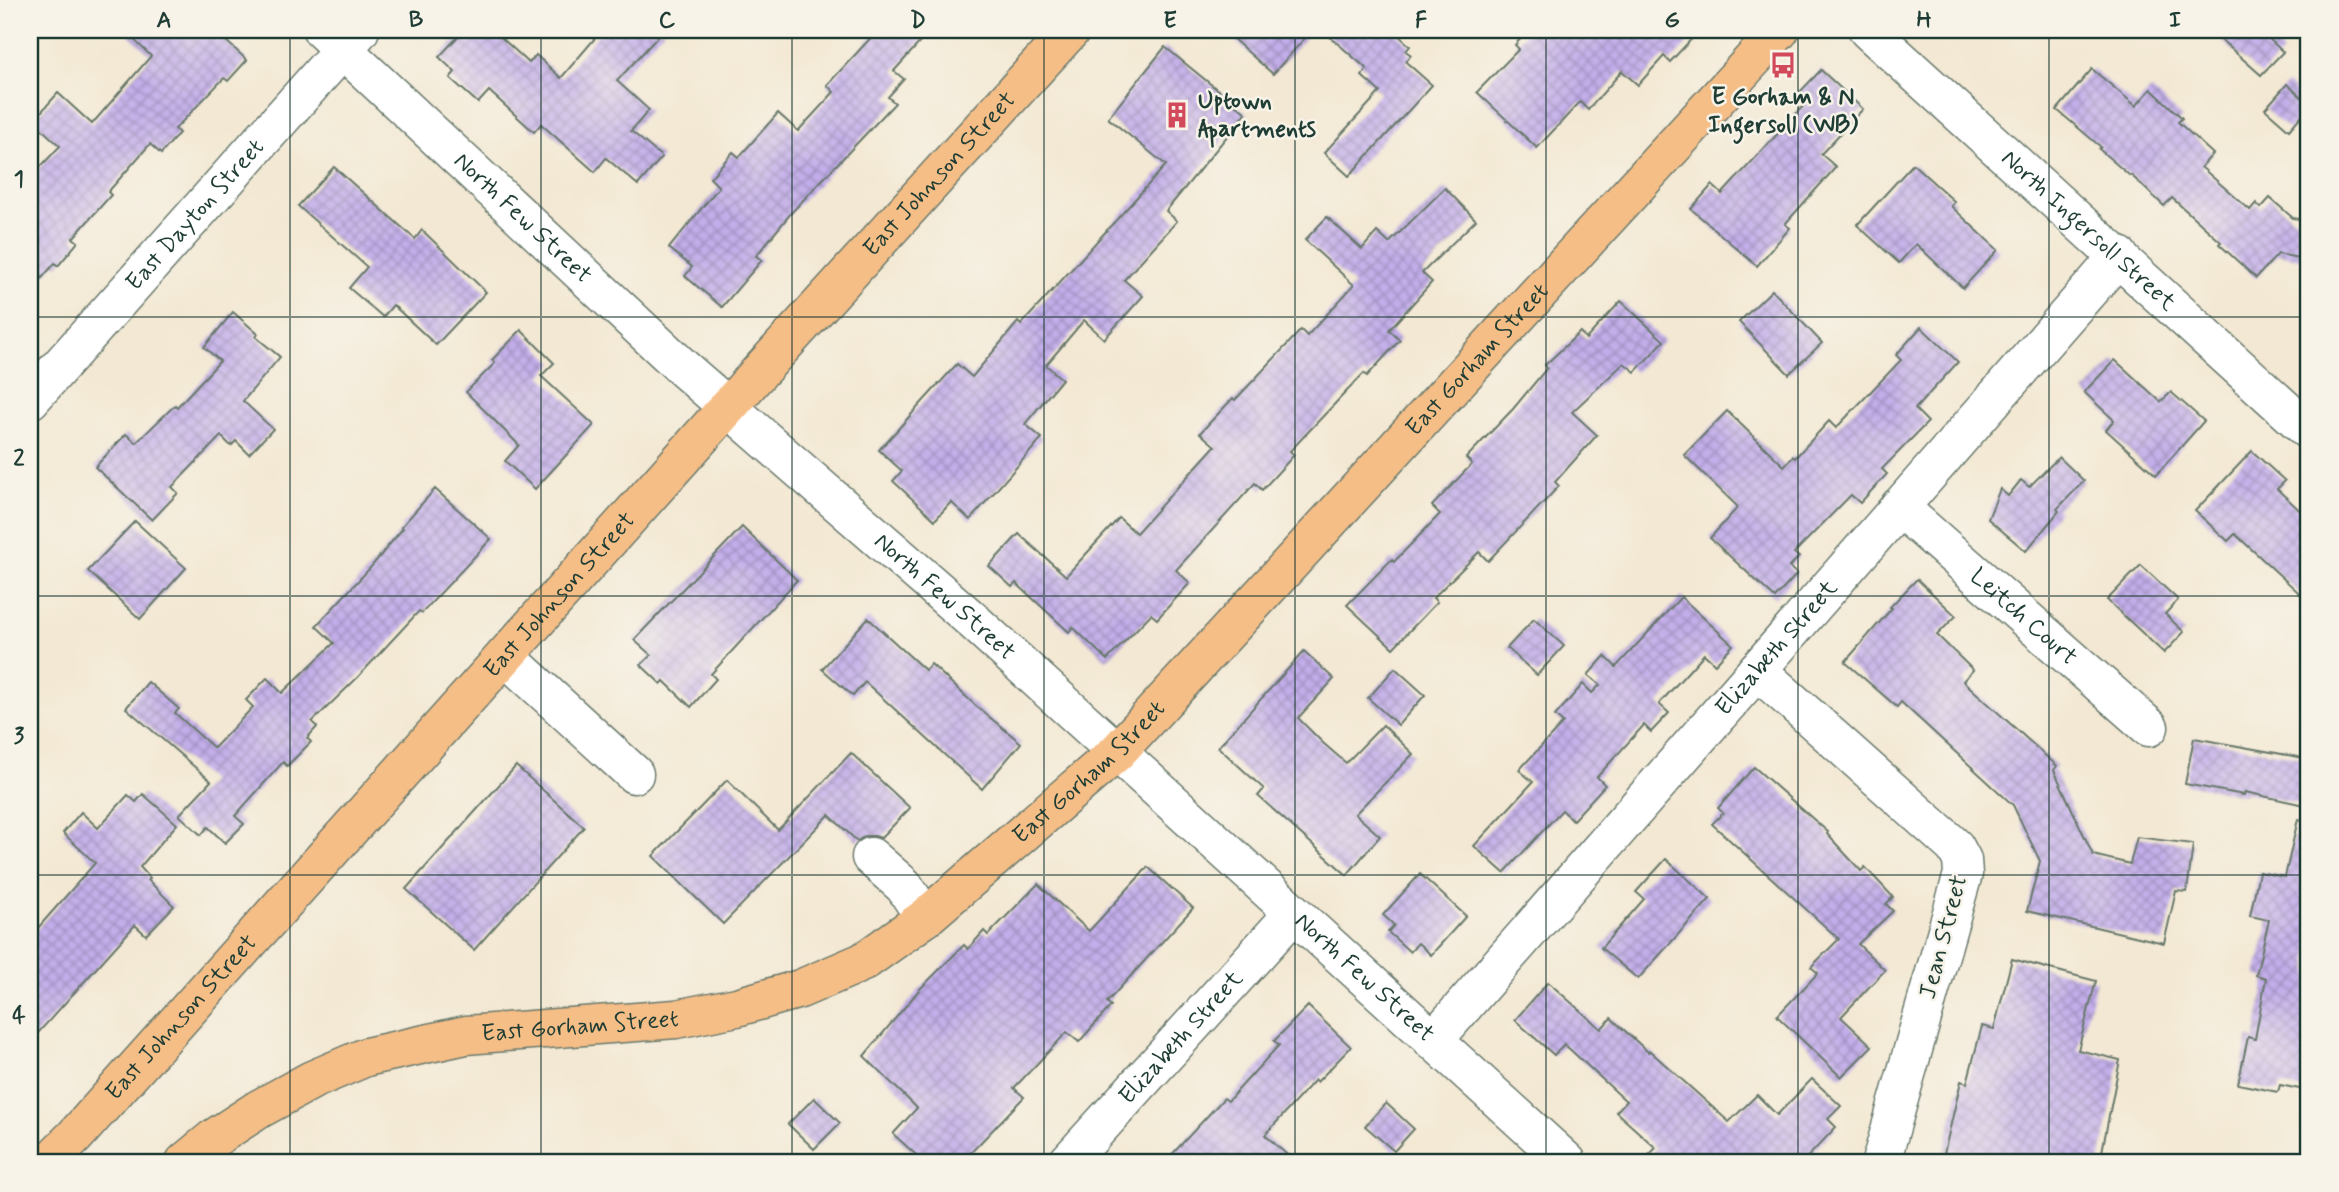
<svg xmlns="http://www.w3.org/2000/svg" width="2339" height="1192" font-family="Mynerve,sans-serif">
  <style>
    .building { fill: url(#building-cross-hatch) }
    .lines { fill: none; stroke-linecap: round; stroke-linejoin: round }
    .minor-casing { stroke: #69796c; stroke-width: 41 }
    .major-casing { stroke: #69796c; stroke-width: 41 }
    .minor { stroke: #fff; stroke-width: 38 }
    .major { stroke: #f6be87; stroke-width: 38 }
    .grid { fill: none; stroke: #1f3d34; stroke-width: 2; stroke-opacity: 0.55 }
    .labels { text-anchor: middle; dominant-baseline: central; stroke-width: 5; stroke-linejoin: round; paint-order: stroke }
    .poi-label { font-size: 24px; font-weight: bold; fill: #1f3d34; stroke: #f7f3e8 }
    .street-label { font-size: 24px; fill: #1f3d34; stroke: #f7f3e8 }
    .neatline { fill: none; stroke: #1f3d34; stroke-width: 2.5 }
    .grid-label { font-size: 23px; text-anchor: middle; font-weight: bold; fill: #1f3d34 }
  </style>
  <defs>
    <pattern id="building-cross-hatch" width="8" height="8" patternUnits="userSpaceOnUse" patternTransform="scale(1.75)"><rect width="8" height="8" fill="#c3aeea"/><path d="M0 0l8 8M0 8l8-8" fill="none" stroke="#9e8fbe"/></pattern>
  </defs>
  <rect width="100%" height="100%" fill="#f7f3e8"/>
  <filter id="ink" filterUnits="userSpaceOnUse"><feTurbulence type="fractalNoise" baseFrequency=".0143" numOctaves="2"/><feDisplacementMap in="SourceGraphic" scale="14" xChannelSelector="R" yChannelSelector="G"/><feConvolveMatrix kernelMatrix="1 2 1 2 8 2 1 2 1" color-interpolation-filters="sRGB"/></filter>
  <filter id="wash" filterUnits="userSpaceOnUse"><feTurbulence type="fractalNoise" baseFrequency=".00686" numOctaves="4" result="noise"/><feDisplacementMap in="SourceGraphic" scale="28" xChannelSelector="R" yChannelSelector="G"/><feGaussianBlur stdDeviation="1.57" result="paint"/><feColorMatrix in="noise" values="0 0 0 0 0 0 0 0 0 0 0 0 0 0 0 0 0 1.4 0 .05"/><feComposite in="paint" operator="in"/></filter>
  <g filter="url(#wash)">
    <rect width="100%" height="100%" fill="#f3e8d3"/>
    <g id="blocks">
      <g class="building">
        <polygon points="124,30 214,30 247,60 228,81 224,78 175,129 179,133 161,154 150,144 108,192 111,195 73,238 78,242 58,266 55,263 30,292 30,178 60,146 33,121 58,93 92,124 151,56"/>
        <polygon points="464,30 493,30 529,63 536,55 561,78 602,30 664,30 617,81 649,110 631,131 662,157 638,185 606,158 595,172 541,124 534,132 489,91 478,103 450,78 455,72 439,57"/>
        <polygon points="878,30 931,30 894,71 904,79 888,97 895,103 791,213 756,256 762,260 722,307 685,276 692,267 669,248 719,187 710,178 733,152 739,157 778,113 798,131 834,92 827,85"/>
        <polygon points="1223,30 1312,30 1273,74"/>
        <polygon points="1322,30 1393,30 1410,46 1406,51 1411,55 1406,62 1432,85 1349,176 1324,153 1380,92 1362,76 1367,69"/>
        <polygon points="1528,30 1700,30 1670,62 1664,56 1638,85 1622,71 1588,110 1580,102 1537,148 1477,92 1519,49 1515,45"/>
        <polygon points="2210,30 2260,30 2283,52 2261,75"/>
        <polygon points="1165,47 1246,113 1166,211 1177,221 1124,280 1143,296 1104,339 1084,320 1046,365 1062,379 1025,424 1042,438 970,520 951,502 935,520 893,481 902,471 879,450 957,364 972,377 1018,322 1021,325 1166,165 1108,118"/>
        <polygon points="2092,69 2136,106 2151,89 2182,118 2178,122 2213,154 2201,167 2250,210 2256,203 2261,208 2270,198 2293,218 2309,221 2309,260 2278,254 2256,278 2219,244 2221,242 2172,198 2164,206 2131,175 2130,176 2099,149 2101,147 2057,110"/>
        <polygon points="1821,70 1863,109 1821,154 1836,167 1785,224 1790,228 1757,266 1691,209 1712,185 1722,194 1806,103 1797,95"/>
        <polygon points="2287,84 2309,104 2309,107 2289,130 2265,109"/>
        <polygon points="1913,164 1955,202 1951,206 1998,250 1963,288 1916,244 1899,263 1857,225"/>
        <polygon points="334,167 415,239 422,230 486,292 436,345 393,305 383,317 349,288 367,267 298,206"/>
        <polygon points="1445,188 1476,220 1422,273 1432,282 1389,330 1400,340 1367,376 1364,373 1290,451 1294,455 1262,490 1255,483 1176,570 1190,583 1157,619 1151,614 1107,660 1073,627 1069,632 1016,583 1012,587 989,566 1019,534 1066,576 1119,518 1136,533 1215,446 1200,433 1233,398 1235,400 1301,330 1307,336 1354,285 1305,240 1327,217 1362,249 1377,232 1389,243"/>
        <polygon points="1772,290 1822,343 1789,374 1739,322"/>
        <polygon points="1621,301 1664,341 1635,372 1624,363 1572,412 1597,435 1555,482 1559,486 1488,561 1479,552 1433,598 1437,602 1393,648 1347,605 1392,559 1394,562 1440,514 1432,506 1472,464 1466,458 1513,409 1547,368 1545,365 1580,332 1586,339"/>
        <polygon points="233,312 258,334 256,337 280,357 243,401 273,429 249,454 236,441 231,446 221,436 172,487 178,493 152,520 95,467 126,434 136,443 175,405 177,407 220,361 204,347"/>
        <polygon points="1921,327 1958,362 1915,409 1928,422 1882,469 1887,474 1860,503 1851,495 1794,553 1799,557 1789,567 1797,574 1775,598 1710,538 1738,507 1684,455 1727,411 1784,466 1793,456 1795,458 1829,421 1836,428 1901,360 1896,355"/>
        <polygon points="521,330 554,363 541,376 594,425 535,489 505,461 519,445 466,392 495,363 492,360"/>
        <polygon points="2115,360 2161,402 2171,392 2204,421 2156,475 2106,430 2114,420 2084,392"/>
        <polygon points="2252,451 2285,481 2277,489 2309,519 2309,602 2235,534 2228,541 2195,511"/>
        <polygon points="2059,457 2084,481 2057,509 2059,511 2026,551 1988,519 2000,489 2008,496 2021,480 2029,487"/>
        <polygon points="435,489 491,539 422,613 419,611 357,678 312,722 317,727 307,738 311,742 287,766 283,762 235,816 244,824 225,843 208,827 201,835 179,815 211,781 126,708 148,682 179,709 175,713 214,748 253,707 246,700 267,678 282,693 334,643 316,626 371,567 403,528 401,527"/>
        <polygon points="135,521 186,568 140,619 88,571"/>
        <polygon points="742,527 797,580 711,674 716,679 691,707 664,681 661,684 641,665 651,655 634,640"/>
        <polygon points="2141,565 2178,600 2165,614 2184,632 2164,653 2107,600"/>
        <polygon points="1917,579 1956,616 1937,635 1973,670 1963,681 2057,766 2054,770 2093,855 2130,864 2137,837 2193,844 2187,892 2176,891 2164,943 2027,911 2040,861 2013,805 1901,702 1897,707 1845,662 1892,608 1890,607"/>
        <polygon points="1681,597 1733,645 1715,664 1704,654 1659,704 1669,713 1651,732 1644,725 1597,777 1605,785 1573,820 1562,810 1504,873 1474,846 1533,782 1519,770 1563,723 1555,716 1583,684 1592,693 1600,685 1588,675 1605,656 1616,667"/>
        <polygon points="868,618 925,670 931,664 976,706 1021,743 982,789 865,682 853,696 822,669"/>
        <polygon points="1534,619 1564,646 1537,675 1507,648"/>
        <polygon points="1304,651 1334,679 1298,718 1323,743 1346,763 1383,725 1413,754 1355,814 1380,836 1347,875 1258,796 1264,789 1218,747"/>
        <polygon points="1395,668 1425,695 1398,725 1368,698"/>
        <polygon points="2194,738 2309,759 2309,806 2245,792 2244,795 2185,784"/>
        <polygon points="851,753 910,808 881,838 875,836 865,836 857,841 829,815 723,924 653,856 727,780 778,830"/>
        <polygon points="516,766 584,827 474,950 406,889"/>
        <polygon points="1754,767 1828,832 1827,834 1861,871 1865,867 1893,897 1886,904 1893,911 1858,944 1885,970 1841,1017 1872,1046 1841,1077 1777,1016 1818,973 1811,967 1839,939 1712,824 1723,813 1718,808"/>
        <polygon points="143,794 177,824 140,867 150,878 148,880 174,906 146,935 135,925 30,1042 30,937 95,863 63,833 81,812 98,828 128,795 136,802"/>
        <polygon points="2298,819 2309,821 2309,1091 2280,1085 2278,1092 2238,1084 2248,1037 2255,1039 2266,978 2256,975 2269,920 2250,916 2259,872 2285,877"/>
        <polygon points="1666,859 1710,899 1638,979 1601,948 1644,899 1636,892"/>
        <polygon points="1148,867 1193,908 1107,1002 1111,1006 1079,1042 1067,1032 1014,1088 1024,1097 962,1162 924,1162 893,1134 917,1108 864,1056 919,990 964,945 968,949 984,931 988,935 1038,884 1089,931"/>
        <polygon points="1420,874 1466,916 1431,955 1418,943 1410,952 1388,932 1394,925 1383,915"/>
        <polygon points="2012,959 2096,981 2078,1050 2120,1060 2100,1162 1942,1162 1961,1081 1967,1083 1982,1026 1994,1029"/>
        <polygon points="1548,982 1601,1029 1611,1018 1648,1052 1650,1051 1729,1122 1757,1095 1777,1115 1812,1079 1841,1106 1828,1119 1836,1127 1803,1162 1642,1162 1656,1148 1616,1112 1626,1101 1564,1044 1554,1055 1515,1020"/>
        <polygon points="1308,1006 1351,1047 1317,1082 1315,1080 1265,1135 1295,1162 1165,1162 1224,1098 1228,1101 1279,1045 1274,1041"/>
        <polygon points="814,1098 840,1123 814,1149 788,1124"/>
        <polygon points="1386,1103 1414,1129 1394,1151 1365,1126"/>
      </g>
    </g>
  </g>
  <g filter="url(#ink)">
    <use href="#blocks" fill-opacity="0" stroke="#69796c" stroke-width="2"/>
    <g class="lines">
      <g class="minor-casing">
        <g id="minor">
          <path id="s1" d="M322,30L683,368L971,619L1567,1162"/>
          <path id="s2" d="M1868,30L2309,431"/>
          <path id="s3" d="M30,400L360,30"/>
          <path id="s4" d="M1899,507L2149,727"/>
          <polyline points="505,656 634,774"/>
          <polyline points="1757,670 1955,847 1962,860 1963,874 1881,1162"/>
          <polyline points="871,857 904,886 925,918"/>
          <path id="s5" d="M1433,1041L2119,256"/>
          <path id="s6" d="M1068,1162L1293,914"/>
        </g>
      </g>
      <g class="major-casing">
        <g id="major">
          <path id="s7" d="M49,1162L75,1136L761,370L1071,30"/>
          <path id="s8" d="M185,1162L213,1139L259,1109L312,1080L366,1057L466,1035L676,1019L737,1007L800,989L863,962L925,918L1117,752L1780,30"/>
        </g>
      </g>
      <use href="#minor" class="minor"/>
      <use href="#major" class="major"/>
    </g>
  </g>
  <path class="grid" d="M290,30V1162M541,30V1162M792,30V1162M1044,30V1162M1295,30V1162M1546,30V1162M1798,30V1162M2049,30V1162M30,317H2309M30,596H2309M30,875H2309"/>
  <defs>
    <g id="bus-bare" transform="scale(2.1)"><path d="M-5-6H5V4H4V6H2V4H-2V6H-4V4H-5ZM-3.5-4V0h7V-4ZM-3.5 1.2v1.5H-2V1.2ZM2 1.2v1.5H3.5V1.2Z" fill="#d1495b" stroke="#f7f3e8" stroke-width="2.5" paint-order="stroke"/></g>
    <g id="building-bare" transform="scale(2.1)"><path d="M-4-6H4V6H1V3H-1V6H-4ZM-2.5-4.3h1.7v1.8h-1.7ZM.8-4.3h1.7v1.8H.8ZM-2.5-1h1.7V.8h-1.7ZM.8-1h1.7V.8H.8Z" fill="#d1495b" stroke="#f7f3e8" stroke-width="2.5" paint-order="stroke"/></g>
  </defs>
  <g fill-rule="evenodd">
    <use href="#bus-bare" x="1783" y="65"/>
    <use href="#building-bare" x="1177" y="115"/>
  </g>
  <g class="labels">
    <g class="poi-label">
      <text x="1783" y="97">E Gorham &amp; N<tspan x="1783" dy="28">Ingersoll (WB)</tspan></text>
      <text x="1198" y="101" text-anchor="start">Uptown<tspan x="1198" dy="28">Apartments</tspan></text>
    </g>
    <g class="street-label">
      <text stroke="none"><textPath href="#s7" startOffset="1330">East Johnson Street</textPath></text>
      <text stroke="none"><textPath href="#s3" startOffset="248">East Dayton Street</textPath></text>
      <text stroke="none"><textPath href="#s1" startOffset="275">North Few Street</textPath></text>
      <text stroke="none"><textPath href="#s2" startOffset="298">North Ingersoll Street</textPath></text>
      <text stroke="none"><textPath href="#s8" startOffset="1582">East Gorham Street</textPath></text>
      <text stroke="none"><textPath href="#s7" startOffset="763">East Johnson Street</textPath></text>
      <text stroke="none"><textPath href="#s1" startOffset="842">North Few Street</textPath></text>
      <text stroke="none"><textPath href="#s4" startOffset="166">Leitch Court</textPath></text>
      <text stroke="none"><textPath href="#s5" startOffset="522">Elizabeth Street</textPath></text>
      <text stroke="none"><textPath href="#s8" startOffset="1015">East Gorham Street</textPath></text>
      <text transform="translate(1944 937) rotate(-75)">Jean Street</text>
      <text stroke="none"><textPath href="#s1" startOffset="1409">North Few Street</textPath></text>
      <text stroke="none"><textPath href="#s7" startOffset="196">East Johnson Street</textPath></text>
      <text stroke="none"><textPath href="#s8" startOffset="427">East Gorham Street</textPath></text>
      <text stroke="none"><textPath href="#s6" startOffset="168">Elizabeth Street</textPath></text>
    </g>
  </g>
  <rect width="2339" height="1192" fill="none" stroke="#f7f3e8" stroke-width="77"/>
  <rect x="38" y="38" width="2262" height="1116" class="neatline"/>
  <g class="grid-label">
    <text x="164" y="27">A</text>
    <text x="416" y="27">B</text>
    <text x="667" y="27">C</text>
    <text x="918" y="27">D</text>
    <text x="1170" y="27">E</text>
    <text x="1421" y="27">F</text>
    <text x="1672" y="27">G</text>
    <text x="1924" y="27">H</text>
    <text x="2175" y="27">I</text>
    <text x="19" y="186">1</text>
    <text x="19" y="465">2</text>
    <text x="19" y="743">3</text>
    <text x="19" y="1022">4</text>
  </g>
</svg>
